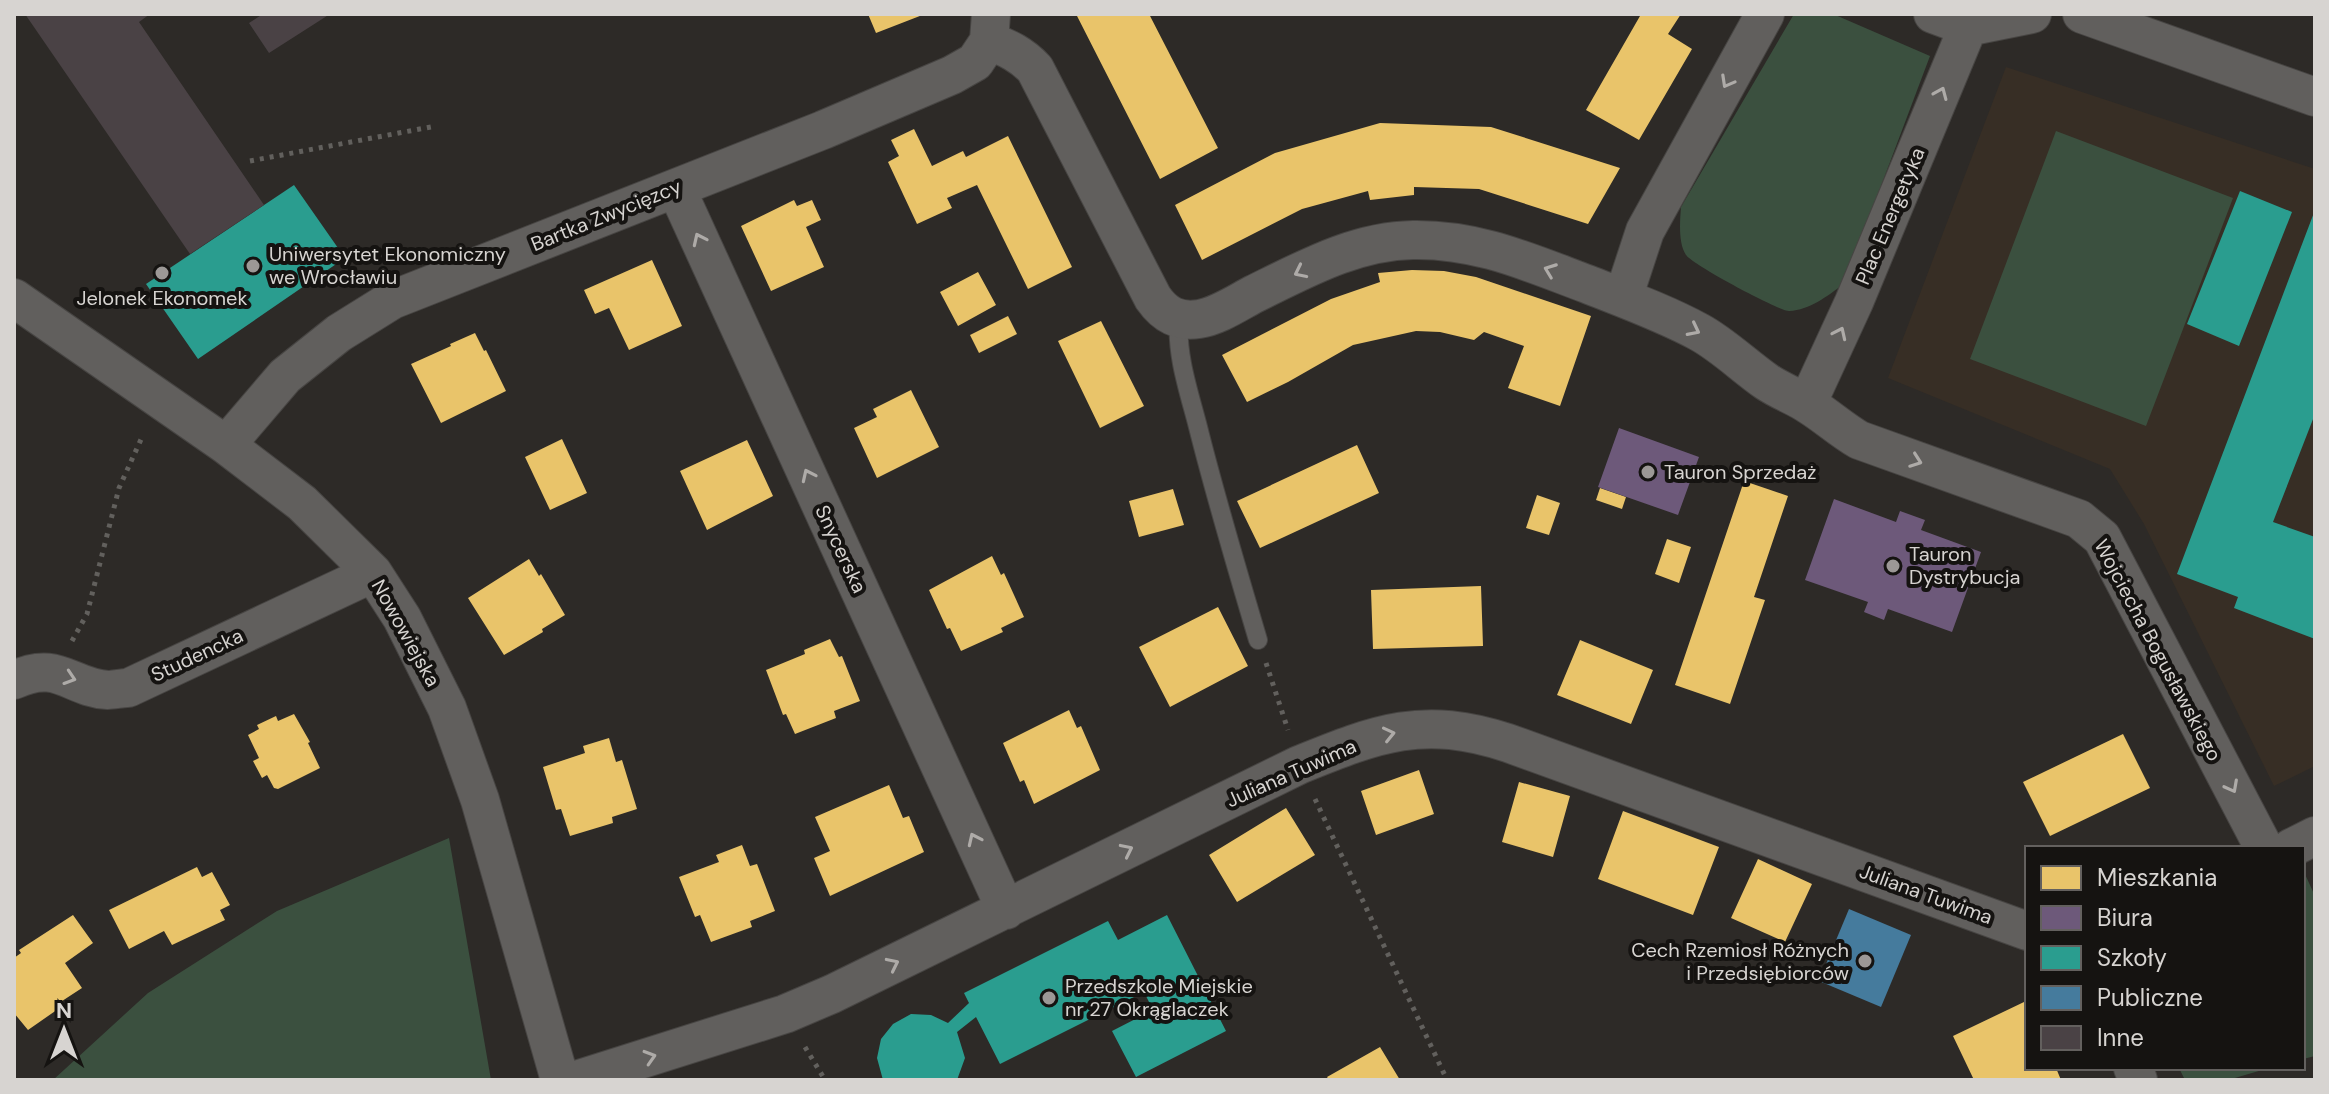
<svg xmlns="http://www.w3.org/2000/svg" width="2329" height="1094" font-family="'DM Sans',sans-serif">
<rect width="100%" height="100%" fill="#2d2a27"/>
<path fill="#372e25" d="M2006,67L2315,169V766L2274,786L2144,524L2110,469L1888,378Z"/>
<path fill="#3b503f" d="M1794,14H1833L1930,56L1844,284C1827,296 1810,310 1789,311C1779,311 1693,265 1686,255C1678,243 1680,221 1681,207Z
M2056,131L2233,198L2146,426L1970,359Z
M449,838L491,1080H53L148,993L277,911Z
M2304,872L2315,896V1056L2303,1059Z
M2179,1068H2269L2228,1080H2185Z"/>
<path fill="#e9c46a" d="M868,14H925L876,33Z
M1076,14H1149L1218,148L1160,179Z
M1636,14H1681L1668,34L1692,49L1639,140L1586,110L1640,16Z
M1380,123L1491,127L1620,168L1588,224L1479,189L1414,187V195L1370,200L1368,191L1302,209L1202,260L1175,205L1275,153Z
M914,129L932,166L963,151L966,157L1008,136L1072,267L1028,289L977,185L947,198L952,208L917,224L888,162L899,156L891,140Z
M794,200L797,206L812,200L821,220L806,227L824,267L771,291L741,226Z
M652,260L682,326L629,350L609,308L595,314L584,290Z
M1412,270L1444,271L1476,277L1591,316L1560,406L1508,388L1524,346L1484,332L1474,340L1440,332L1416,331L1353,345L1288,382L1247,402L1222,355L1331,299L1380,282L1378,273Z
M978,272L996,305L958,326L940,292Z
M1008,316L1017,334L979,353L970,335Z
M1101,321L1144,406L1100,428L1058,341Z
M475,333L484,351L486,350L506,391L441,423L411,364L451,346L450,344Z
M911,390L939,447L877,478L854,428L877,417L873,409Z
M562,439L587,493L550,510L525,457Z
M747,440L773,496L707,530L680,471Z
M1357,445L1379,493L1260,548L1237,501Z
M1744,481L1788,496L1754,597L1765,600L1730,704L1675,685Z
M1600,488L1626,497L1622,509L1596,500Z
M1173,489L1184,525L1139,537L1129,501Z
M1537,495L1560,503L1549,535L1526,528Z
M1667,539L1691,547L1679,583L1655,574Z
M992,556L1001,575L1004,573L1024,617L1001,628L1003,632L961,651L950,628L947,629L929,590Z
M529,559L539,576L541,574L565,615L542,629L543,632L504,655L468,598Z
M1481,586L1483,646L1373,649L1371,590Z
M1218,607L1248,666L1170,707L1139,647Z
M830,639L839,657L842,656L860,701L834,711L836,718L795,734L786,714L783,715L766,670L805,654L804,650Z
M1580,640L1653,670L1631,724L1557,695Z
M1069,710L1077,728L1081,726L1100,770L1034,804L1024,780L1020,782L1003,743Z
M294,714L310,742L308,743L320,768L278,789L274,788L267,775L262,778L253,761L259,758L248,735L259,729L257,725L276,716L278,721Z
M2123,734L2150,788L2050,836L2023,782Z
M609,738L616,762L622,760L637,809L612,817L613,823L570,836L561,809L556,810L543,767L585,753L583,746Z
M1419,770L1434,814L1376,835L1361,791Z
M1519,782L1570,796L1553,857L1502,842Z
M889,785L903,818L909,816L924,852L830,896L814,858L830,851L815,817Z
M1286,808L1315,855L1237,902L1209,855Z
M1623,811L1719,847L1693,915L1598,879Z
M742,845L750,866L757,864L775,911L750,921L752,927L711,942L700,915L695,917L679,877L719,862L716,855Z
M1758,859L1812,884L1785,942L1731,918Z
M197,867L202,877L212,872L230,905L220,910L225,920L172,945L164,931L129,949L109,910Z
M73,915L93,943L65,963L82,988L59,1003L61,1007L28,1030L14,1013V958L21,953L19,950Z
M2024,1002L2027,1007V1068H2056L2061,1080H1974L1953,1036Z
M1380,1047L1400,1080H1329L1327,1077Z"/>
<path fill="#6d597a" d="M1619,428L1699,457L1678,515L1598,487Z
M1834,499L1896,522L1900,511L1925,520L1921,530L1981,552L1952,632L1888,609L1884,620L1864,612L1868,602L1805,580Z"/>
<path fill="#2a9d8f" d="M294,185L345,258L198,359L146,284Z
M2240,191L2292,212L2239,346L2187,324Z
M2315,210V414L2273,522L2315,537V639L2234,608L2238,597L2177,574Z
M1167,915L1226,1031L1136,1077L1112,1031L1153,1010L1144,992L1000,1064L976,1017L957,1032L965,1058L957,1080H883L877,1058L881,1039L893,1024L911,1014L931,1015L948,1023L969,1003L964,993L1108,921L1118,940Z"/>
<path fill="#457b9d" d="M1849,909L1911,935L1881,1007L1819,981Z"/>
<path fill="#4a4245" d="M25,14H150L139,22L264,205L190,254Z
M263,14H330L269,53L249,23Z"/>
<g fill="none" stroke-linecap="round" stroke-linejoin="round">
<defs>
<path id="service" d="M1179,319C1176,355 1189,392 1198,427C1216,499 1237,569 1258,640"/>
<path id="minor" d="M1933,14L1968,27L2032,14
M2082,14L2315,97
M989,41C1008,48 1022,55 1035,69L1153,298C1165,315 1178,322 1199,319C1218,316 1237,303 1254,294C1305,269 1355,241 1413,240C1478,239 1528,262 1587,284C1625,299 1664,313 1699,332C1723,345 1744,366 1767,382C1779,390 1792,395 1804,402C1823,413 1840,429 1859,440L2079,519L2102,538L2264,848
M676,188L1006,910
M14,298L226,445L302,503L373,573L402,618L447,708L480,800L560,1080
M1623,298L1645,231L1765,14
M1807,404L1854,302L1968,27
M226,445L285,376L339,333L392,300L823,130L952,75L975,62L989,41L991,14
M14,680C59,659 70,688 108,690C114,690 121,688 128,688L373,573
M2291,848L2315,836
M2133,1068L2138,1080
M576,1080L785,1014L832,994L1299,765C1378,733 1423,715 1508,743L2027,931"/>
</defs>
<use href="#service" stroke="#474543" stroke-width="20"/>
<use href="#minor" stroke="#474543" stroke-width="40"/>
<path stroke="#62605d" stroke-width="5" stroke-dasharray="4 6" stroke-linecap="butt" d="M250,161L436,126
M72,641L87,614L119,488L143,435
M1266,663L1288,730
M1315,799L1447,1080
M805,1047L825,1080"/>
<use href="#service" stroke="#615f5d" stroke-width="18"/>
<use href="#minor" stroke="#615f5d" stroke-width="38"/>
</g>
<defs><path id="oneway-chevron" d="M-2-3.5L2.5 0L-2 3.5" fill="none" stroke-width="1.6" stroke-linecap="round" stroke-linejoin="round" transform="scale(2)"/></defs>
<g stroke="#aeaba8">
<use href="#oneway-chevron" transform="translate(1727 82) rotate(119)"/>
<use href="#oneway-chevron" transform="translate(1941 93) rotate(-67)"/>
<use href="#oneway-chevron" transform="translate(699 239) rotate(-115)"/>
<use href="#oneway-chevron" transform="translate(1550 270) rotate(-159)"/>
<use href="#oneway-chevron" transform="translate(1300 272) rotate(154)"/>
<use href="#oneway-chevron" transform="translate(1694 330) rotate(27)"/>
<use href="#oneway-chevron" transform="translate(1840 333) rotate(-65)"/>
<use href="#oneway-chevron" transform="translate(1916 461) rotate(20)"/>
<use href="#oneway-chevron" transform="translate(808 475) rotate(-115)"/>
<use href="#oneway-chevron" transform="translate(70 678) rotate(18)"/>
<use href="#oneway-chevron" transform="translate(1389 734) rotate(-13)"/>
<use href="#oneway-chevron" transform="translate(2232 787) rotate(62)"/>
<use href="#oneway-chevron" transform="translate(974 839) rotate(-115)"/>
<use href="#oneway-chevron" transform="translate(1127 850) rotate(-26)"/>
<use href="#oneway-chevron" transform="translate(893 964) rotate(-26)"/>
<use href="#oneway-chevron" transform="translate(650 1057) rotate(-17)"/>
</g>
<g fill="#9c9896" stroke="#151311" stroke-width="3">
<circle cx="253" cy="266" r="8"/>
<circle cx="162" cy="273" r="8"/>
<circle cx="1648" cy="472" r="8"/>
<circle cx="1893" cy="566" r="8"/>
<circle cx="1865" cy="961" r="8"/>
<circle cx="1049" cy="998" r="8"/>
</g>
<g text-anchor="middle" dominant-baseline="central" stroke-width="8" stroke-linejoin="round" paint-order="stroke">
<g font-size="20" fill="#d7d4d1" stroke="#151311">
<text transform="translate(606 215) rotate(-22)">Bartka Zwycięzcy</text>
<text transform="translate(1890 216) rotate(-67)">Plac Energetyka</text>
<text transform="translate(841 549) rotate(65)">Snycerska</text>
<text transform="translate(406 633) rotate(61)">Nowowiejska</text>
<text transform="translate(2158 650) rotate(62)">Wojciecha Bogusławskiego</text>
<text transform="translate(197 655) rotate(-25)">Studencka</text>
<text transform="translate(1291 773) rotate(-24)">Juliana Tuwima</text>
<text transform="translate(1926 894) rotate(20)">Juliana Tuwima</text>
</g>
<g font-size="20" fill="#d7d4d1" stroke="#151311" text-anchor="start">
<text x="269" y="254">Uniwersytet Ekonomiczny<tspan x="269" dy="23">we Wrocławiu</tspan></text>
<text x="162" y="298" text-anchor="middle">Jelonek Ekonomek</text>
<text x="1664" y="472">Tauron Sprzedaż</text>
<text x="1909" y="554">Tauron<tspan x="1909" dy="23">Dystrybucja</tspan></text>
<text x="1849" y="950" text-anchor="end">Cech Rzemiosł Różnych<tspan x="1849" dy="23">i Przedsiębiorców</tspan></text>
<text x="1065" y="986">Przedszkole Miejskie<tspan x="1065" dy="23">nr 27 Okrąglaczek</tspan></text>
</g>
</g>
<rect width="2329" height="1094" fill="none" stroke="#d7d4d1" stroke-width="32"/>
<rect x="2025" y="846" width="280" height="224" fill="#151311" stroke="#63605e" stroke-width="2"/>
<rect x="2041" y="866" width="40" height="24" fill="#e9c46a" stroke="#63605e" stroke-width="2"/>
<text x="2097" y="886" font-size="24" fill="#d7d4d1">Mieszkania</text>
<rect x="2041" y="906" width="40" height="24" fill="#6d597a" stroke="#63605e" stroke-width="2"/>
<text x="2097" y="926" font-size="24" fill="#d7d4d1">Biura</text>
<rect x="2041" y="946" width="40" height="24" fill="#2a9d8f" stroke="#63605e" stroke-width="2"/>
<text x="2097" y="966" font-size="24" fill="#d7d4d1">Szkoły</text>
<rect x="2041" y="986" width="40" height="24" fill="#457b9d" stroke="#63605e" stroke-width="2"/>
<text x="2097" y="1006" font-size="24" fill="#d7d4d1">Publiczne</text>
<rect x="2041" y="1026" width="40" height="24" fill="#4a4245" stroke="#63605e" stroke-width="2"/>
<text x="2097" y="1046" font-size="24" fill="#d7d4d1">Inne</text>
<g transform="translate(64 1030)" stroke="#151311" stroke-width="6" paint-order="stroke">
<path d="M0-6L14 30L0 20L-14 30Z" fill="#d7d4d1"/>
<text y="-12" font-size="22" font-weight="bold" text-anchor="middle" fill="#d7d4d1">N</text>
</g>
</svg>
